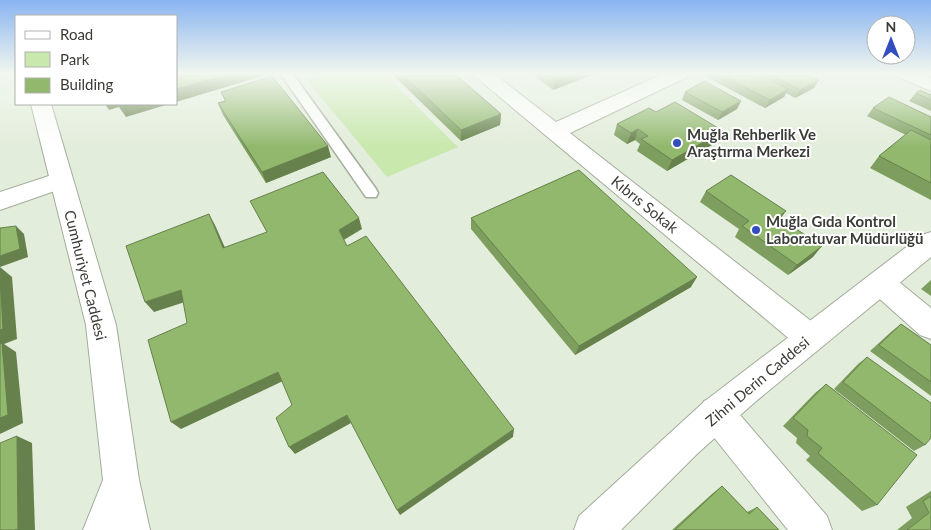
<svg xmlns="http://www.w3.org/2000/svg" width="931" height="530" font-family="Lato,sans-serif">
<rect width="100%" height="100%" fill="#e3eddb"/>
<path fill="#c8e8ad" d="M329,73H383L458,147L387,177L307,80Z"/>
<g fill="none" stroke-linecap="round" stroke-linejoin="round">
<defs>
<path id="service" d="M280,73H292L376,189L378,193L376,197H366Z"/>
<path id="minor" d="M471,73H493L556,122L665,73H689L687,77L570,133L820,328L824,337L820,346L809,350L798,346Z
M883,273L893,277L931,308V339L920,335L873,293L869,285L873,277Z
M716,397L728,401L827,516L832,530H788L704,425L699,413L704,401Z"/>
<path id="tertiary" d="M895,73H920L931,78V91L898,77Z
M61,172L69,174L73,180L69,186L0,210V192Z"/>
<path id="secondary" d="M31,104H51L116,325L139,480L150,530H83L103,480L86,325Z
M931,232V257L755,402L698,453L621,530H574L579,516L705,401L922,235Z"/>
</defs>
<use href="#service" stroke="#a3ac9b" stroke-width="3"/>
<use href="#minor" stroke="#a3ac9b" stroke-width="2"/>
<use href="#tertiary" stroke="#a3ac9b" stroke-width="2"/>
<use href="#secondary" stroke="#a3ac9b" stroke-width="2"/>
<use href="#service" fill="#fff" fill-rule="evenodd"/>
<use href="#minor" fill="#fff" fill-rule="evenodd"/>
<use href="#tertiary" fill="#fff" fill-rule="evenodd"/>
<use href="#secondary" fill="#fff" fill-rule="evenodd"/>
</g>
<path fill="#7d9e5e" d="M391,73H454L501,114L500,125L461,141Z
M531,73H597L553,90Z
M704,73H805L814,88L795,98L786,93L784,97L765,108L703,75Z
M221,92L331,157L266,183L223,115L218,103L225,101Z
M685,92L741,101L737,109L718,120L682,100Z
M916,93L931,95V111L909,101Z
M873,108L931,117V200L870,168L879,156L906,135L867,116Z
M656,112L717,142L667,171L637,151L640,144L635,140L627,144L614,135L617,124Z
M706,191L780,219L813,257L788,275L735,237L739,229L700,202Z
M471,218L691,287L575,355L471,229Z
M931,280V296L921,289Z
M901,324L931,345V396L870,351L892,331Z
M867,357L925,445L914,451L834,389L858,364Z
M826,384L877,505L862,511L806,460L810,456L796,443L797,438L783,426L815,393Z
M722,486L747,512L757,507L779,530H672L713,493Z
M931,491V530H897L912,518L906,507Z"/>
<path fill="#66814c" d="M232,73H269V74L176,102V89Z
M571,73H597L553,90L555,79Z
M819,80L814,88L795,98L800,90Z
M788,89L784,97L765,108L770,100Z
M741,101L737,109L718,120L722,112Z
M105,104H169L126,117L119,107L109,110Z
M501,114L500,125L461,141V130Z
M638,129L635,140L627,144L631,133Z
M723,131L717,142L667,171L672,160Z
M328,146L331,157L266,183L262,172Z
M786,211L778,222V217Z
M209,214L215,225L230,259L223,248Z
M359,218L362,229L342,241L339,230Z
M16,226L24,234L28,257L0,267L12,277L17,339L4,344L16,352L23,423L0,434V256Z
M822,246L813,257L788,275L797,265Z
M697,277L691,287L575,355L579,346Z
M181,290L188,301L154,312L145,302Z
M278,372L283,381L181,429L171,422Z
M347,415L351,423L295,454L289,447Z
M514,429L513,437L400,515L397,510Z
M17,436L32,443L35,530H15Z"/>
<path fill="#91b86d" stroke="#66814c" d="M176,73H232L176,89Z
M401,73H454L501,114L461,130Z
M547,73H571L555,79Z
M717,73H756L788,89L770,100Z
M767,73H805L819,80L800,90Z
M272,76L328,146L262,172L218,103L226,101L221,92Z
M704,81L741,101L722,112L685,92Z
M920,90L931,95V100L916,93Z
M889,97L931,117V135L873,108Z
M675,102L723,131L672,160L641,139L648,136L638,129L631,133L617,124L649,108L656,112Z
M911,130L931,140V183L879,156Z
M579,170L697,277L579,346L471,218Z
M323,172L359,218L339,230L347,246L366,236L514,429L397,510L347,415L289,447L276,418L292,405L278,372L171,422L148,340L187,323L181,290L145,302L126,246L209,214L223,248L267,232L250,201Z
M731,175L786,211L778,217L822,246L797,265L742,226L749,221L706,191Z
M16,226L20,249L0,256V228Z
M0,276L3,329L0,330Z
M901,324L931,345V382L879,345Z
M2,343L8,415L0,418V344Z
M867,357L931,403V438L925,445L843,382Z
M826,384L917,455L877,505L818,453L822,448L807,436L808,430L793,418Z
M17,436L18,529L15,530H0V443Z
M722,486L749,514L757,507L779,530H675Z
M931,496V530H907L929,513L923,501Z"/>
<linearGradient id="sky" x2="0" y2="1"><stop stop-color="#89b4f1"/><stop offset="0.5" stop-color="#f2f7ef"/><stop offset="1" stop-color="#f2f7ef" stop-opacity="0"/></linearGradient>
<rect width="931" height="147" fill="url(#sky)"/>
<g fill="#324dbe" stroke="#fff" stroke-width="2">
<circle cx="677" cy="143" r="5"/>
<circle cx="756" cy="230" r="5"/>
</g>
<g text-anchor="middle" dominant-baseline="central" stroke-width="4" stroke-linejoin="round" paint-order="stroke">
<g font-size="15" font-weight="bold" fill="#3a3d37" stroke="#fff" text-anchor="start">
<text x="687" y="134">Muğla Rehberlik Ve<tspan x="687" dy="17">Araştırma Merkezi</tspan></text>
<text x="766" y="221">Muğla Gıda Kontrol<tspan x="766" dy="17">Laboratuvar Müdürlüğü</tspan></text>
</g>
<g font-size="15" fill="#3a3d37" stroke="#fff">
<text transform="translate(645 204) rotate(39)">Kıbrıs Sokak</text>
<text transform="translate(86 275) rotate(76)">Cumhuriyet Caddesi</text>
<text transform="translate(757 381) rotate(-40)">Zihni Derin Caddesi</text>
</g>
</g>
<rect x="15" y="15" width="162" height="90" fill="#ffffff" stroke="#b0b1af"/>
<rect x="25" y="31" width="25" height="8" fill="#ffffff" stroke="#b0b1af"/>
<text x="60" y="40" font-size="15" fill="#3a3d37">Road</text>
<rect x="25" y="52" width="25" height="15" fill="#c8e8ad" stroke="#b0b1af"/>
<text x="60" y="65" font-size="15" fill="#3a3d37">Park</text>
<rect x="25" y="78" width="25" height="15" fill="#91b86d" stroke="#b0b1af"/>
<text x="60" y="90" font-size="15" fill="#3a3d37">Building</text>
<g transform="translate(891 40)"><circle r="24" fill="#ffffff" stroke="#b0b1af"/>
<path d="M0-4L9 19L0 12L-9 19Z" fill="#324dbe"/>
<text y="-8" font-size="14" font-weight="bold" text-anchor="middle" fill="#3a3d37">N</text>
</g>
</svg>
